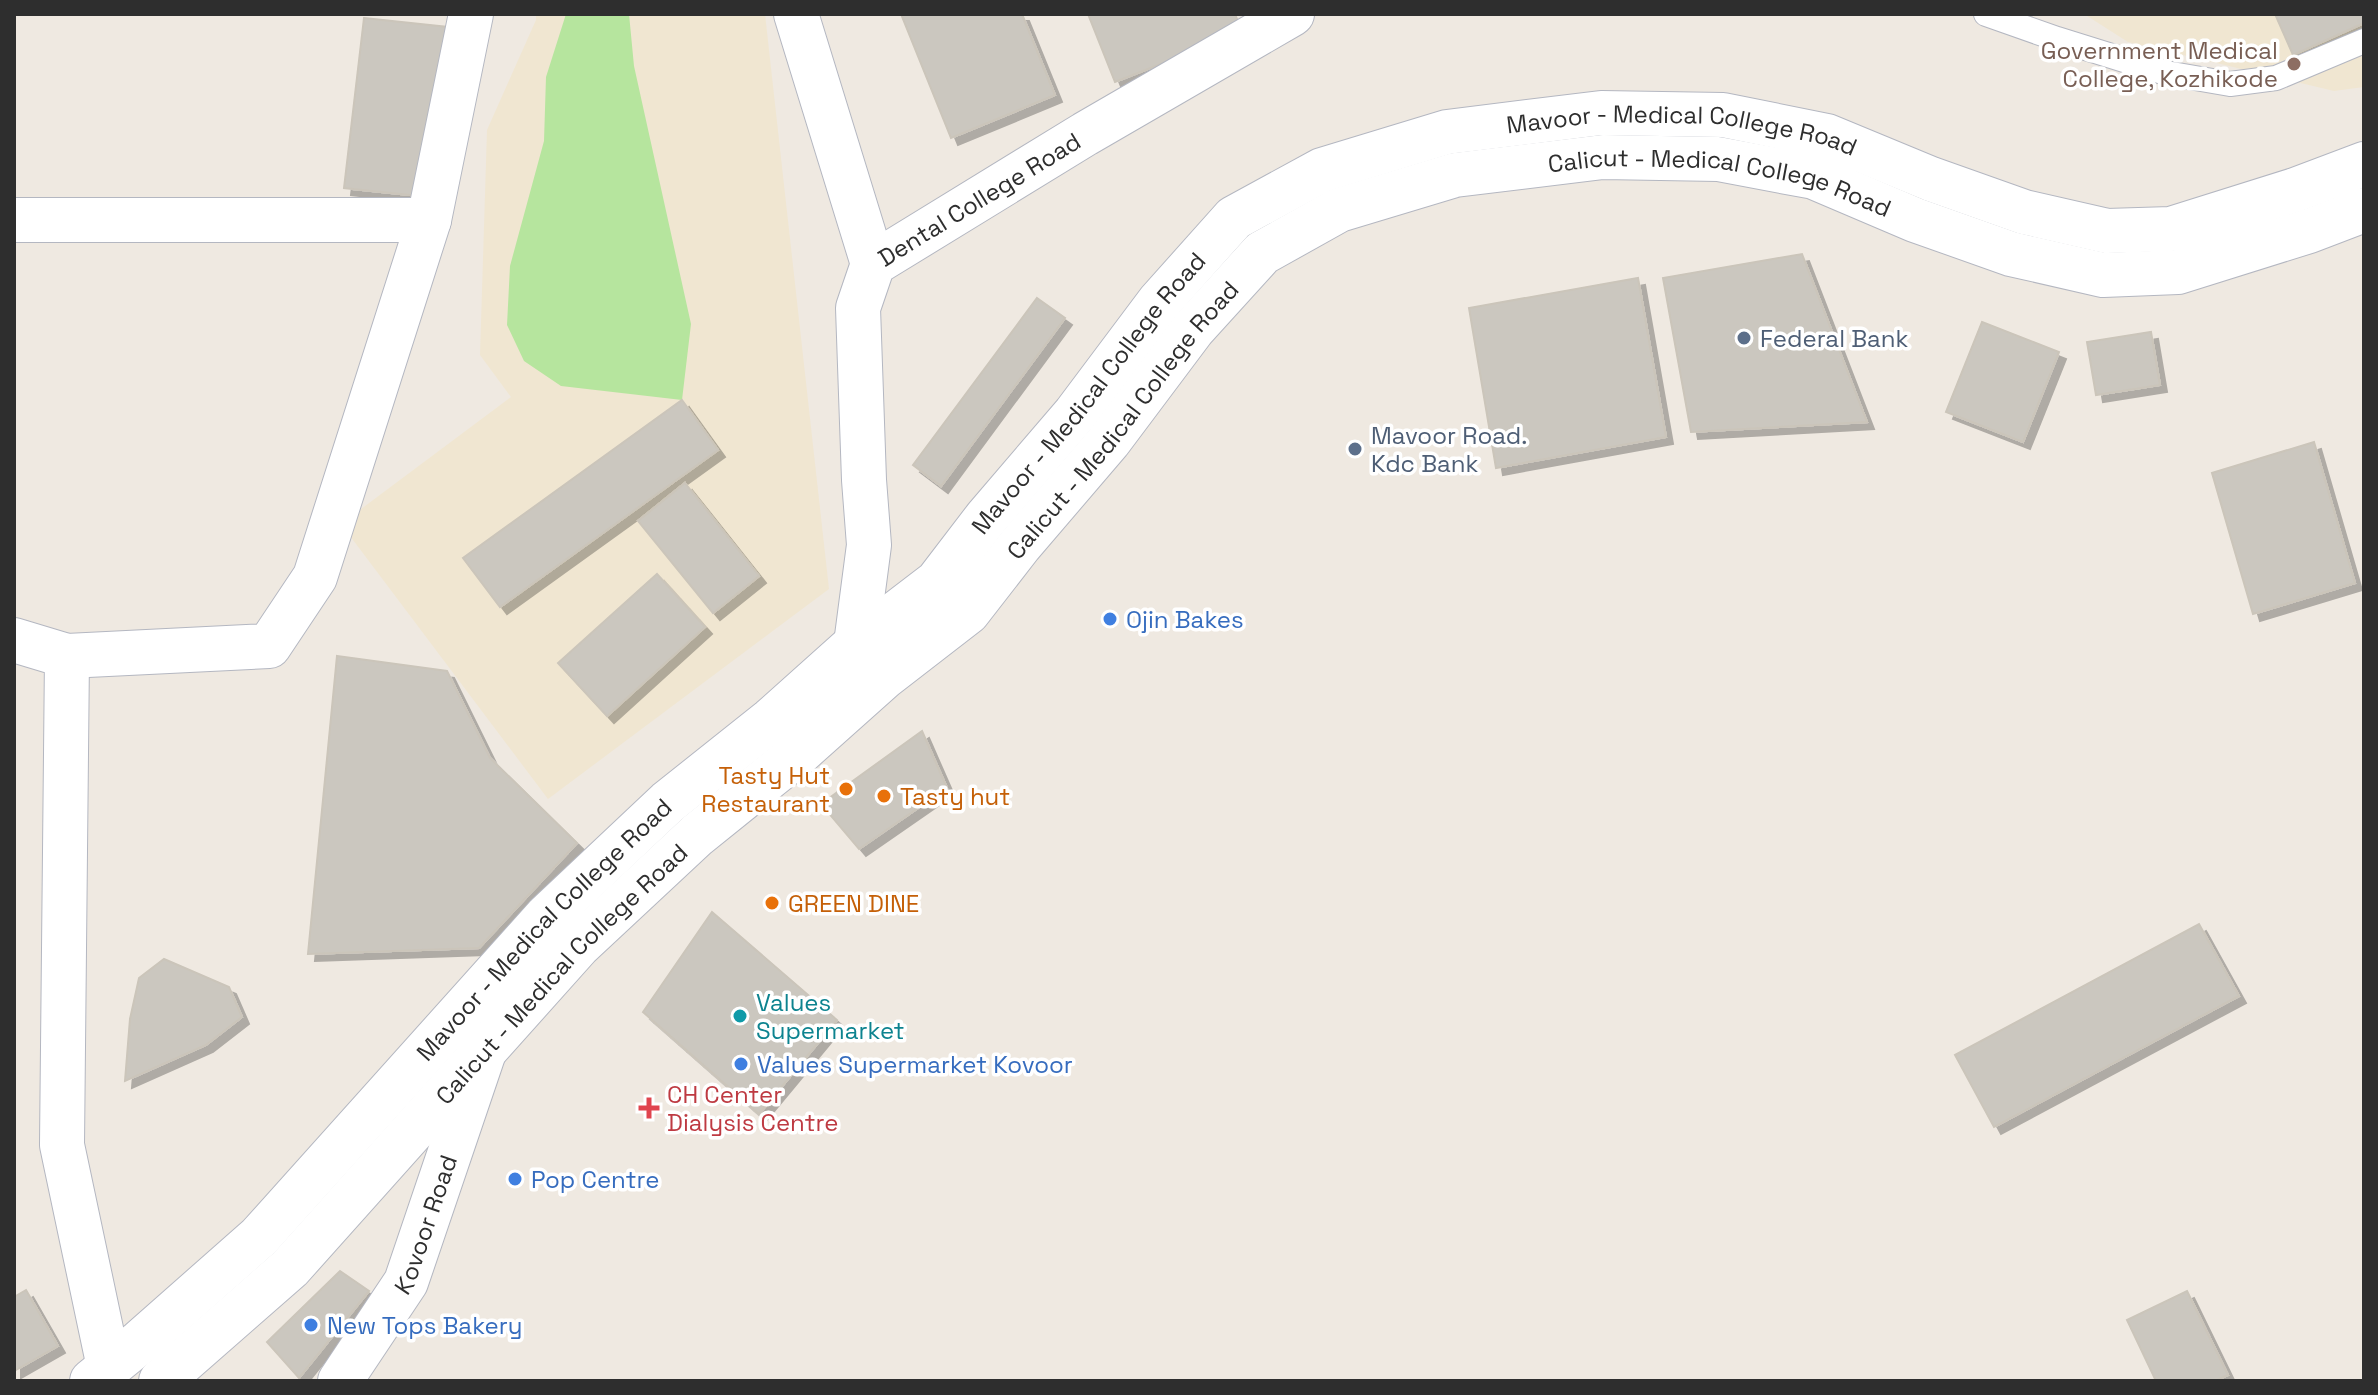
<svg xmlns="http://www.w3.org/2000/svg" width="2378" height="1395" font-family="'Space Grotesk',sans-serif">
<defs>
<filter id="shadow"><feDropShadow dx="7" dy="7" stdDeviation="0" flood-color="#0004"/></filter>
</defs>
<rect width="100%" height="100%" fill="#efe9e1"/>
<path fill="#f0e6d1" d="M536,14H765L829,589L548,799L341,524L511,397L480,355L487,130L536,20Z
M2084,14H2364V87L2334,91L2128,42Z"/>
<path fill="#b6e59e" d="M566,14H629L634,66L691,324L682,400L561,386L524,361L507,325L510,266L544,141L546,77Z"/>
<path fill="#cbc7bf" stroke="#cbc5ba" stroke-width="2" filter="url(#shadow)" d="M901,14H1022L1055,95L951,138Z
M1088,14H1235L1242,32L1115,82Z
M2275,14H2364V23L2293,55Z
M364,18L457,28L437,198L344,188Z
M1802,254L1867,422L1691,432L1663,278Z
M1638,278L1666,437L1496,468L1469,308Z
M1037,298L1065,318L941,486L913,465Z
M1982,322L2059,352L2023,442L1946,412Z
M2151,332L2160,385L2096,395L2087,342Z
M682,400L718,450L500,607L463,558Z
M2314,442L2355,583L2253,614L2212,473Z
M685,483L759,576L713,613L638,521Z
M657,574L705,627L607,716L558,663Z
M337,656L447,671L490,758L577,843L479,948L308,954Z
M922,731L947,788L859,849L821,804Z
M712,912L837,1020L759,1114L643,1012Z
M2199,924L2239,996L1994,1127L1955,1055Z
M164,959L229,987L242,1017L206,1045L125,1081L130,1019L139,978Z
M340,1271L369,1291L299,1378L267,1342Z
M26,1290L58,1346L14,1371V1297Z
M2187,1291L2228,1375L2215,1381H2156L2127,1320Z"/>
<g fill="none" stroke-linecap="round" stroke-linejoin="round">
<defs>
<path id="service" d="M1986,14L2057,39L2166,73L2230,84L2276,78L2364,41"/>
<g id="minor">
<path d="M796,14L873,264"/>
<path d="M14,220H429"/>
<path d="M14,640L67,656L62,1145L109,1367"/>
<path d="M67,656L269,646L315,577L429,220L471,14"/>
<path id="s1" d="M340,1381L406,1282L484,1052L483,1048"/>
</g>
<g id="tertiary">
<path id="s2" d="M856,644L869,545L864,480L858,308L873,264L1085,134L1292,14"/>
</g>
<g id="secondary">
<path id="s3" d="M92,1381L140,1342L259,1237L547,916L668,802L771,720L856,644L937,582L986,518L1075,414L1159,302L1234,218L1322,170L1447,132L1601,113L1723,115L1827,136L1931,179L2024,212L2107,231L2171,229L2295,190L2364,164"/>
<path id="s4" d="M161,1381L290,1268L578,946L697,835L799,753L884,677L968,612L1020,545L1109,441L1193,329L1262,253L1339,210L1455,175L1603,157L1718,159L1814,177L1915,220L2011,254L2103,275L2178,272L2309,231L2364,210"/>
</g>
</defs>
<use href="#service" stroke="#b4b7c1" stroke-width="26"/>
<use href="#minor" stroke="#b4b7c1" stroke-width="46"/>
<use href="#tertiary" stroke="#b4b7c1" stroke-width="46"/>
<use href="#secondary" stroke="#b4b7c1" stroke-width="46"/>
<use href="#service" stroke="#fff" stroke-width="24"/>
<use href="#minor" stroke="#fff" stroke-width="44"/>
<use href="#tertiary" stroke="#fff" stroke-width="44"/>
<use href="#secondary" stroke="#fff" stroke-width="44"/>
</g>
<circle fill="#8d6e63" stroke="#fff" stroke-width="3" cx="2294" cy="64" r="8"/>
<g fill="#5c6f8a" stroke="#fff" stroke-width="3">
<circle cx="1744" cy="338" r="8"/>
<circle cx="1355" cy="449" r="8"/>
</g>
<g fill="#3f7fe0" stroke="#fff" stroke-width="3">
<circle cx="1110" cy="619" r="8"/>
<circle cx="741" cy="1064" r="8"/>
<circle cx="515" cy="1179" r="8"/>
<circle cx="311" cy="1325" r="8"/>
</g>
<g fill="#e8710a" stroke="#fff" stroke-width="3">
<circle cx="846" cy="789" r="8"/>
<circle cx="884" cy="796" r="8"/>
<circle cx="772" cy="903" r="8"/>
</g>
<circle fill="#0f9aa8" stroke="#fff" stroke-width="3" cx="740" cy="1016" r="8"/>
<path fill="#e0444e" stroke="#fff" stroke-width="3" d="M645 1096h8v8h8v8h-8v8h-8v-8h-8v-8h8z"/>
<g text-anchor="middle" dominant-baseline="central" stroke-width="7" stroke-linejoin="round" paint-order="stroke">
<g font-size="24" fill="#785e54" stroke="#fff" text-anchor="end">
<text x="2278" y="50">Government Medical<tspan x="2278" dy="28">College, Kozhikode</tspan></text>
</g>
<g font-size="24" fill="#2e2e2e" stroke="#fff">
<text stroke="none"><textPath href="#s3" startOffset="2104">Mavoor - Medical College Road</textPath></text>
<text stroke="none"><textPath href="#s4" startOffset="2060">Calicut - Medical College Road</textPath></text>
<text stroke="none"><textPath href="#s2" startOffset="508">Dental College Road</textPath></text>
<text stroke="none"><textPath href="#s3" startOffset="1408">Mavoor - Medical College Road</textPath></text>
<text stroke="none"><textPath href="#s4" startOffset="1364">Calicut - Medical College Road</textPath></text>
<text stroke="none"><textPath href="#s3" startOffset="640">Mavoor - Medical College Road</textPath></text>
<text stroke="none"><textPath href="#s4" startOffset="572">Calicut - Medical College Road</textPath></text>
<text stroke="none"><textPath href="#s1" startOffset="180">Kovoor Road</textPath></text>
</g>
<g font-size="24" fill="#4e5e75" stroke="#fff" text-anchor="start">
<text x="1760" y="338">Federal Bank</text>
<text x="1371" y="435">Mavoor Road.<tspan x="1371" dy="28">Kdc Bank</tspan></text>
</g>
<g font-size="24" fill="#366cbe" stroke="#fff" text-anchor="start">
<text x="1126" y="619">Ojin Bakes</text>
<text x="757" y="1064">Values Supermarket Kovoor</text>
<text x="531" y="1179">Pop Centre</text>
<text x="327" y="1325">New Tops Bakery</text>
</g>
<g font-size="24" fill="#c56008" stroke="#fff" text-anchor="start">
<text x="830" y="775" text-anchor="end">Tasty Hut<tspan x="830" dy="28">Restaurant</tspan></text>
<text x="900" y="796">Tasty hut</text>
<text x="788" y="903">GREEN DINE</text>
</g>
<g font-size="24" fill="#0d838f" stroke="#fff" text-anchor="start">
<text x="756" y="1002">Values<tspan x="756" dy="28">Supermarket</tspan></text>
</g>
<g font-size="24" fill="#be3a42" stroke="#fff" text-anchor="start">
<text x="667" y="1094">CH Center<tspan x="667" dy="28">Dialysis Centre</tspan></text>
</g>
</g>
<rect width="2378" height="1395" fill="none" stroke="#2e2e2e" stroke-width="32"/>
</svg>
